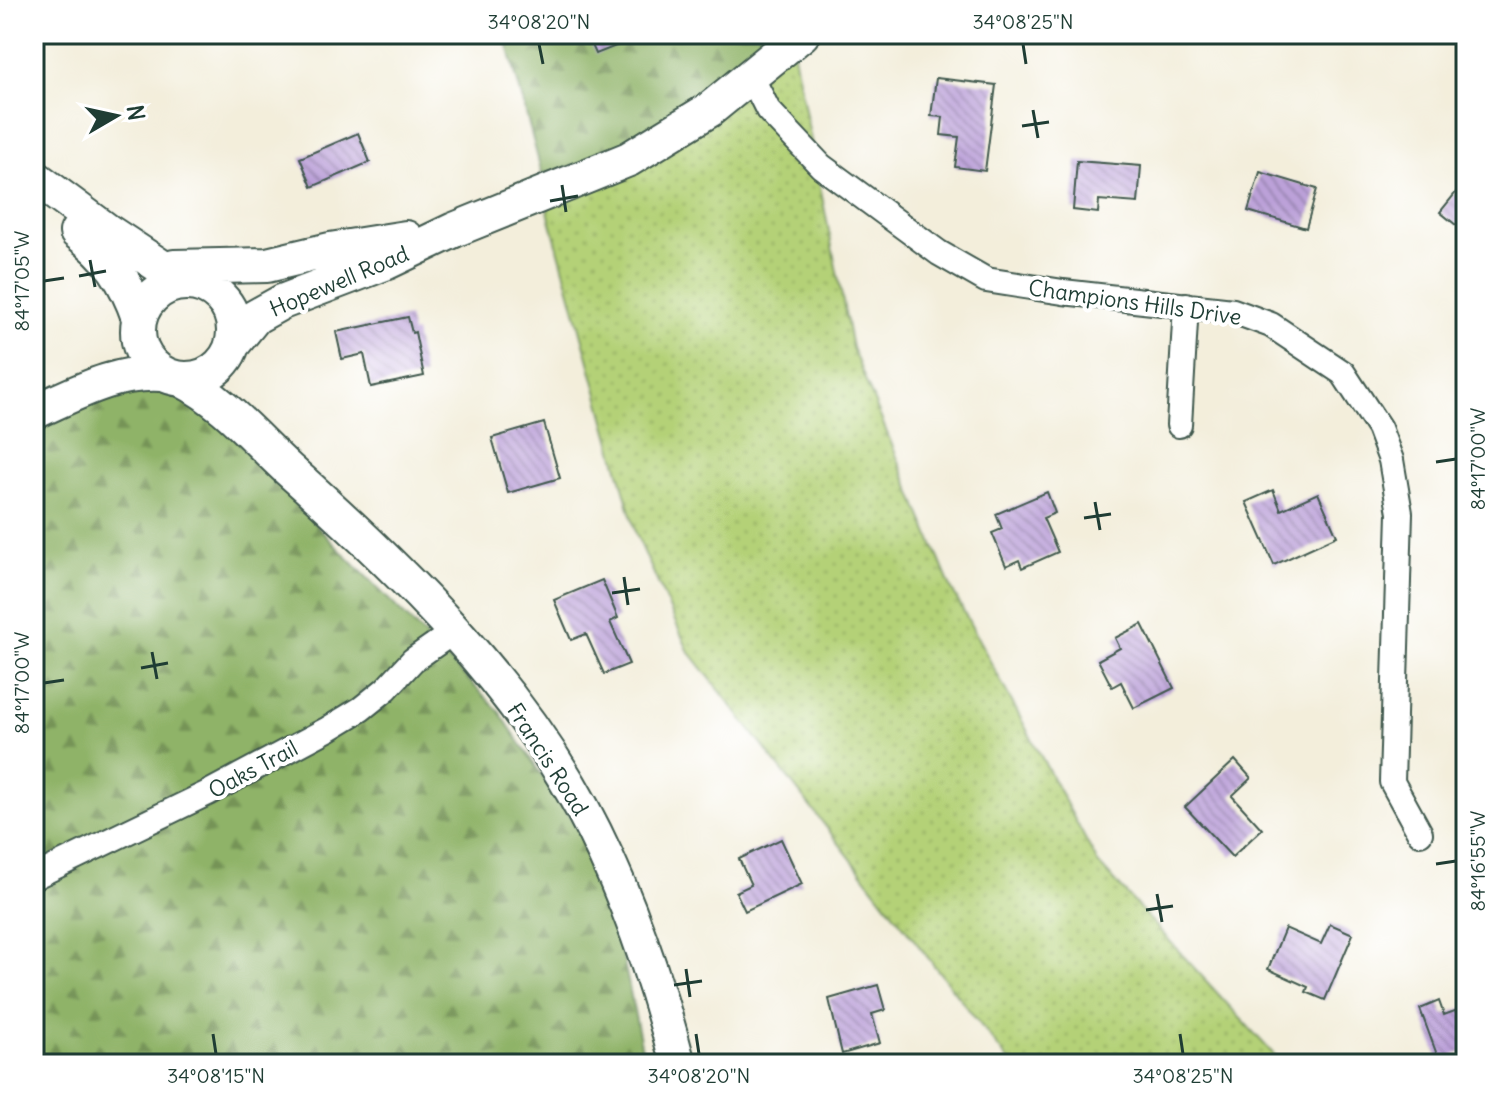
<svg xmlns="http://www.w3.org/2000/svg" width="1500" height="1098" font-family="Delius,sans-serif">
<defs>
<pattern id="grass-dots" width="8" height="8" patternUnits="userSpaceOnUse" patternTransform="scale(2)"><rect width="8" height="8" fill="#b4d177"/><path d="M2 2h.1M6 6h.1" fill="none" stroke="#9ab468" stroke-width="1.8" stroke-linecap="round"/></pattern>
<pattern id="forest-firs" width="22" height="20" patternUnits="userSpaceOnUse" patternTransform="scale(2)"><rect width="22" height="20" fill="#8fb368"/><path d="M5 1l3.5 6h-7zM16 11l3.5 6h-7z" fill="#749356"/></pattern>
<pattern id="building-back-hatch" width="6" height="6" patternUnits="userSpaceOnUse" patternTransform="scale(2)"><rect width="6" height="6" fill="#bca1d9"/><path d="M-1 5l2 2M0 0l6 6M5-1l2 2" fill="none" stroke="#9884b1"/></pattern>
</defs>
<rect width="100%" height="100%" fill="#fff"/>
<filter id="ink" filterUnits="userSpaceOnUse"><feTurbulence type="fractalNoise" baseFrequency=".0125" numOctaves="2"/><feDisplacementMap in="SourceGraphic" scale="16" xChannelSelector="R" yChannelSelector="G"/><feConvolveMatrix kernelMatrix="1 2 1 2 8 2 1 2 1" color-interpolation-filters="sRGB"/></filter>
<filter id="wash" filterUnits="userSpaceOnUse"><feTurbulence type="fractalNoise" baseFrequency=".006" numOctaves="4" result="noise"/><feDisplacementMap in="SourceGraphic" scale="32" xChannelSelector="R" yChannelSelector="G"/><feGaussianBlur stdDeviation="1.8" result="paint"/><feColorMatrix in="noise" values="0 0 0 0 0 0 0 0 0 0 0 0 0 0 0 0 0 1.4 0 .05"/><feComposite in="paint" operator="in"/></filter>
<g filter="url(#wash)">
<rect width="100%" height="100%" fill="#f3eedb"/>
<path fill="url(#grass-dots)" stroke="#6a8756" stroke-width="2" d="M790,34L852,348L951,588L1098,863L1276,1057L1289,1064H1011L688,650L636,534L549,215L542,174L654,145Z"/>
<path fill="url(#forest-firs)" stroke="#57784e" stroke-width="2" d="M505,34H783L654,145L542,174Z
M148,387L208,409L329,539L498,710L605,870L645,1064H34V428L101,396Z"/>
<g id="blocks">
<path fill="url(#building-back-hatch)" d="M587,34H643L644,35L596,54Z
M936,78L996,85L985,171L955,167L959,137L941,135L943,117L931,116Z
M358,133L370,162L312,187L300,158Z
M1077,161L1141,166L1138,203L1099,200L1098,213L1073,210Z
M1260,172L1317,189L1306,228L1248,211Z
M1466,180V212L1456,225L1440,212Z
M408,317L412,333L415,332L424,376L371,387L364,354L342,359L336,332Z
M544,423L560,478L508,493L492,438Z
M1273,490L1281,510L1318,493L1337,536L1274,565L1246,502Z
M1047,492L1055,513L1043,518L1058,552L1022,568L1019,560L1006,566L992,533L1002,529L996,514Z
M602,580L618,618L610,622L629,664L604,674L586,634L571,640L554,600Z
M1142,624L1174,688L1134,708L1121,682L1112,687L1098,660L1120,648L1115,638Z
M1235,760L1251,778L1232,796L1262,829L1232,857L1185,807Z
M781,839L802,884L745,911L736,892L751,885L739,859Z
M1330,924L1353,934L1325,1000L1306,992L1308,987L1268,969L1285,928L1321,944Z
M878,985L885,1010L872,1014L880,1043L842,1054L829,999Z
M1439,1001L1444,1015L1466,1007V1051L1439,1060L1420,1009Z"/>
</g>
</g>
<g filter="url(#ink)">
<use href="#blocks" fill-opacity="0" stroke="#3f584d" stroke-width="2"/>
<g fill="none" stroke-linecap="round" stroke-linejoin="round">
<defs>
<path id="street" d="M751,76L768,110L821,166L939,253L986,280L1063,292L1233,311L1271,325L1343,373L1379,428L1391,460L1400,513L1392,782L1420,833
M1179,425L1186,305
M34,877L208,793L328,729L361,709L386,689L413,660L453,632"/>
<path id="secondary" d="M34,177L107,231L184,282
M77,232C109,255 126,280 139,318
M174,267L267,265L330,250L406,238
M138 331a48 48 0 1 1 96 0a48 48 0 1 1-96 0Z
M233,344L255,317L282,302L387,262L454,230L629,159L709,110L802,34
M183,380C224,401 255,439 289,470C399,568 511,677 582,808C625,888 655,976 678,1064
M34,412C77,393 114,371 162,374"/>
</defs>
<use href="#street" stroke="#3f584d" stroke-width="28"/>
<use href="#secondary" stroke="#3f584d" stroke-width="38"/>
<use href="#street" stroke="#fff" stroke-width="24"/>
<use href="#secondary" stroke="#fff" stroke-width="34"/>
</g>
</g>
<path fill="none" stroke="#1f3d34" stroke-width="3" d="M539,44L543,64M1023,44L1026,64M1033,110L1038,138M1022,126L1049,122M562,185L566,212M550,201L578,196M90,260L95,287M79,276L106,271M44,281L64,278M1436,462L1456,459M1095,502L1100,530M1084,518L1111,514M624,577L628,605M612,593L640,589M152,652L157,679M141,668L168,663M44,683L64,680M1436,864L1456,861M1157,894L1162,922M1146,910L1173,906M686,969L690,997M674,985L702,981M213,1034L216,1054M696,1034L699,1054M1180,1034L1183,1054"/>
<g text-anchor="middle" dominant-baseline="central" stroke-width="8" stroke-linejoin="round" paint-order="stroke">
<g font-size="22" fill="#1f3d34" stroke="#fff">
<text transform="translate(339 281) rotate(-23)">Hopewell Road</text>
<text transform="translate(1135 302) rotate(8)">Champions Hills Drive</text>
<text transform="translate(548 759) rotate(57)">Francis Road</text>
<text transform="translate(253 769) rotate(-28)">Oaks Trail</text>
</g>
</g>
<rect width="1500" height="1098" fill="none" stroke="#fff" stroke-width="88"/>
<g transform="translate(116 116) rotate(81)" stroke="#ffffff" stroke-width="6" paint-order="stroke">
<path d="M0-6L14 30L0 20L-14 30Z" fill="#1f3d34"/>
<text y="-12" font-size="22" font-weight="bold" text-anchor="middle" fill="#1f3d34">N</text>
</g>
<rect x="44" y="44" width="1412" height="1010" fill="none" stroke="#1f3d34" stroke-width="3"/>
<g font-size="20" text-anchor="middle" fill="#1f3d34">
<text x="539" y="29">34°08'20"N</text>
<text x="1023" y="29">34°08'25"N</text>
<text transform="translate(22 281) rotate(-90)" y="7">84°17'05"W</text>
<text transform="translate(1478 459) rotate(-90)" y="7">84°17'00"W</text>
<text transform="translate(22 683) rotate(-90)" y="7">84°17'00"W</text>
<text transform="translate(1478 861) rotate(-90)" y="7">84°16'55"W</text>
<text x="216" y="1083">34°08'15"N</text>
<text x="699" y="1083">34°08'20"N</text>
<text x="1183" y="1083">34°08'25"N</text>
</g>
</svg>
